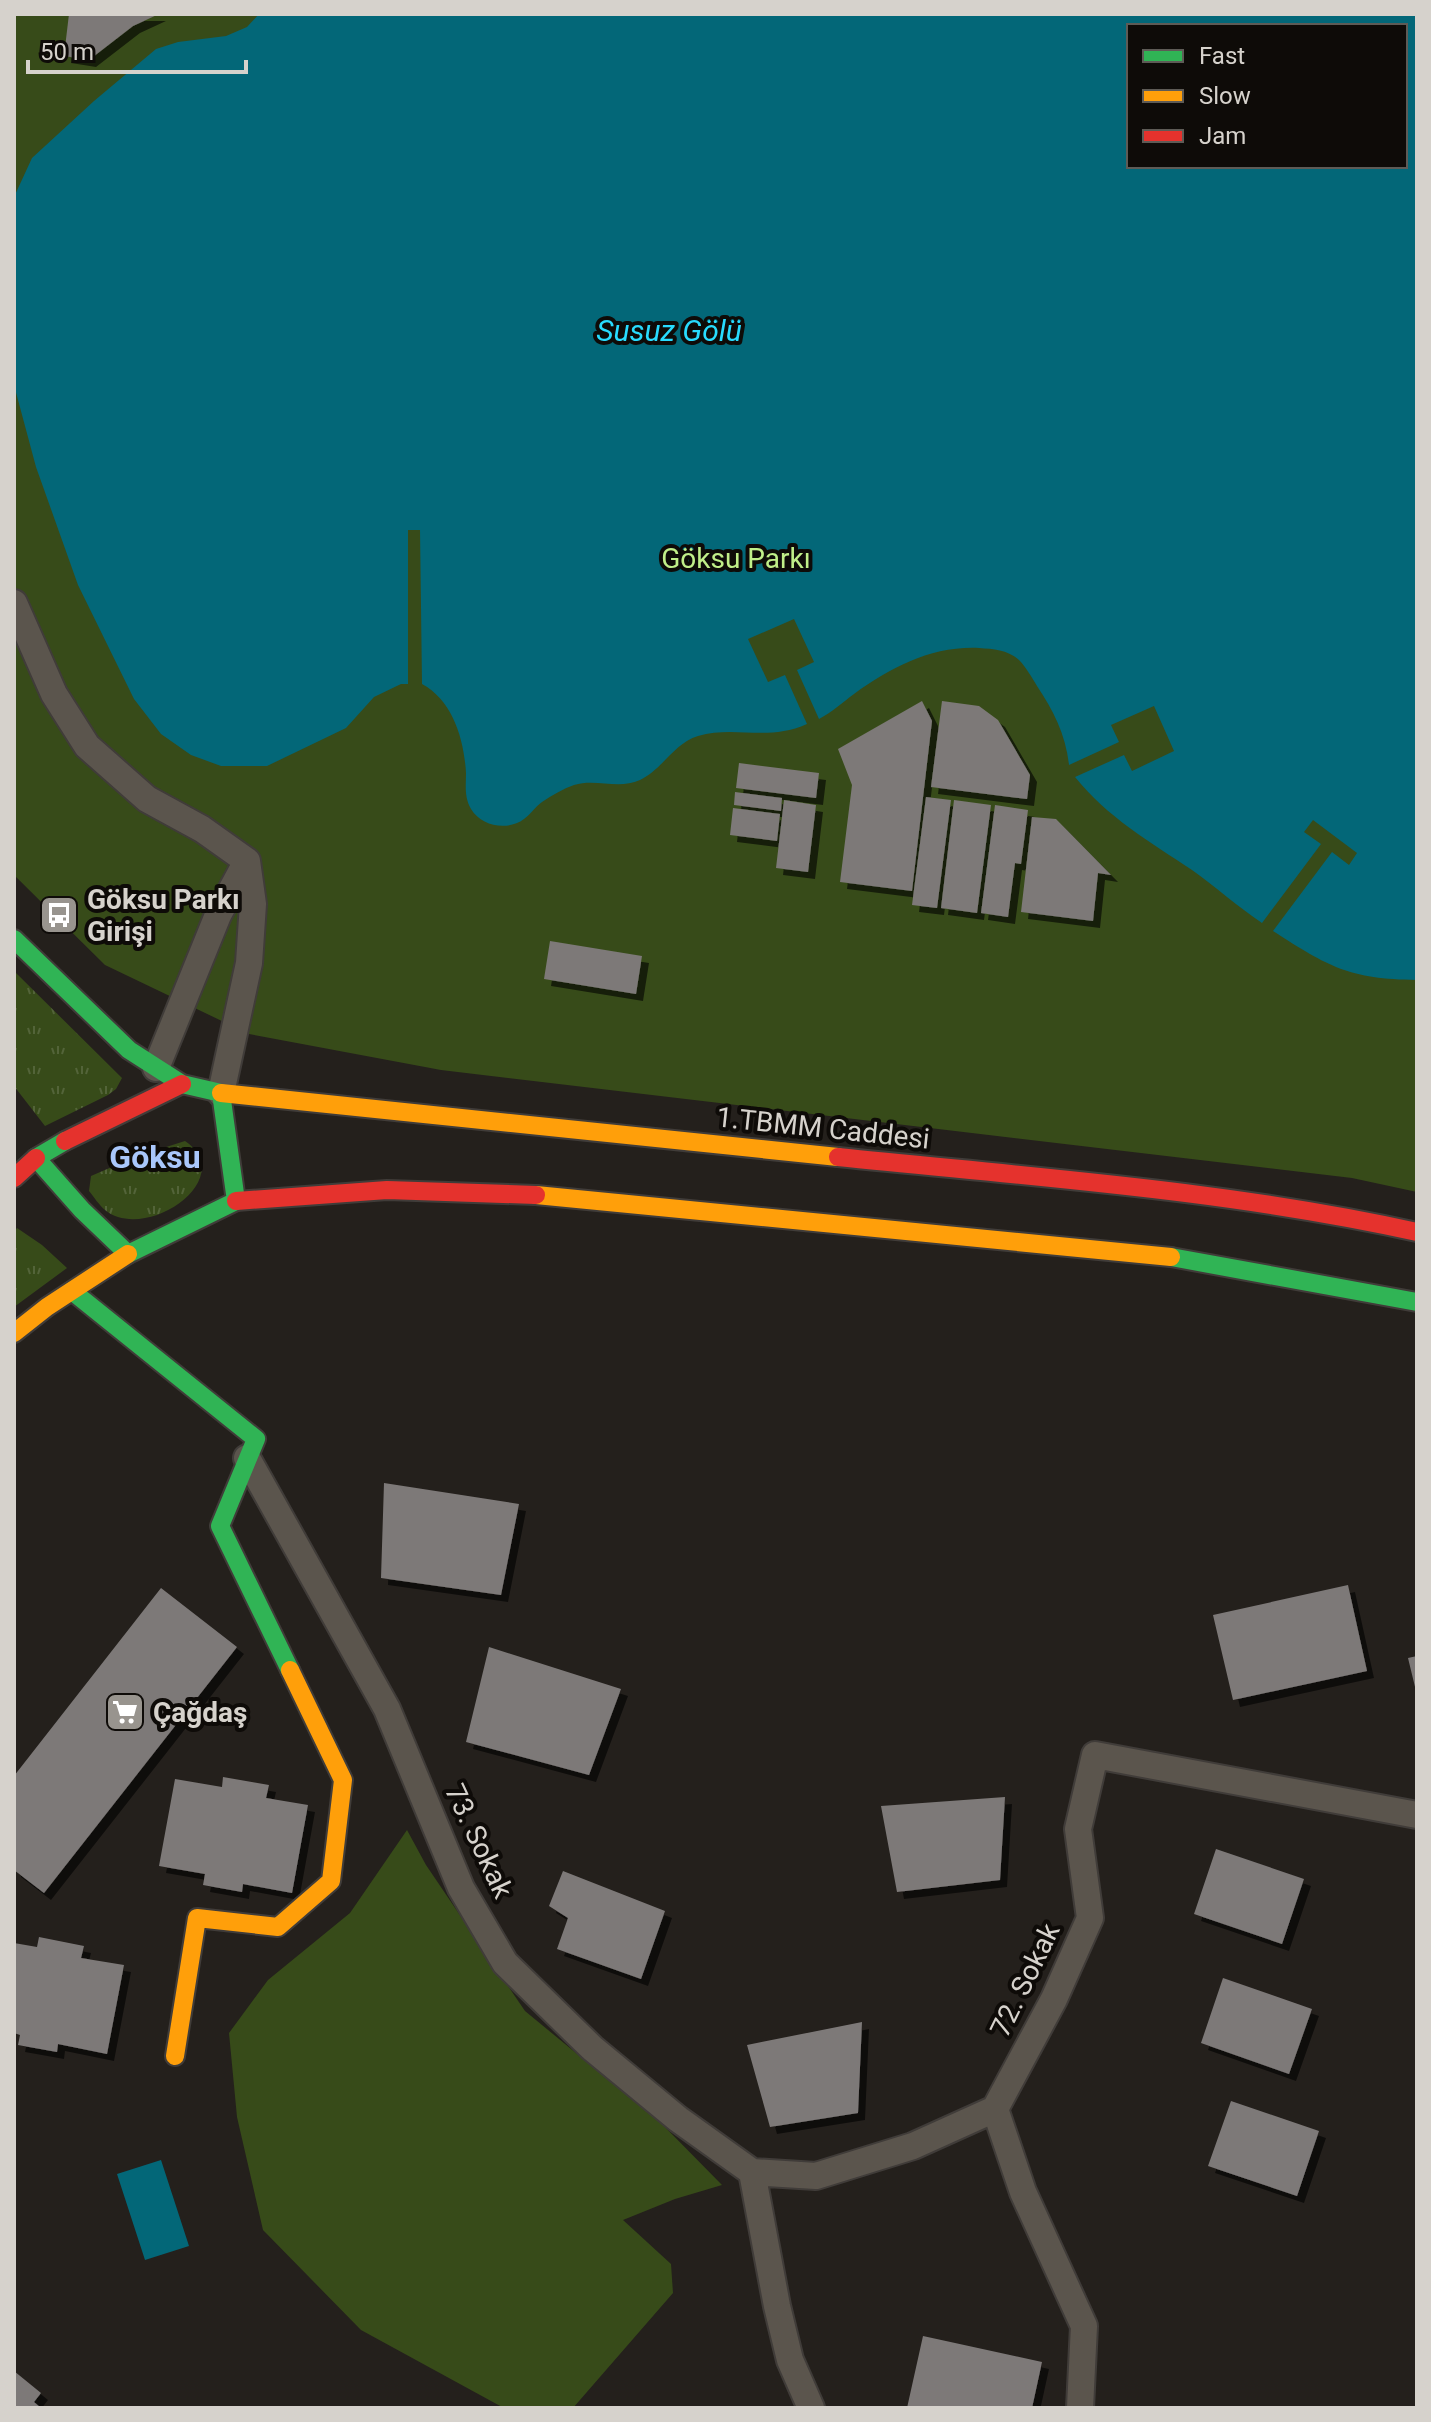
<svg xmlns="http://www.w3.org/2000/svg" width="1431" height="2422" font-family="Roboto,sans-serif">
<defs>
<pattern id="grass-tufts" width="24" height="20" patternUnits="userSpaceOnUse" patternTransform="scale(2)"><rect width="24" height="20" fill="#374b19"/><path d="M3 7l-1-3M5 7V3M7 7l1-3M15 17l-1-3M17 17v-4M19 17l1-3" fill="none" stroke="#536439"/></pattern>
<filter id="shadow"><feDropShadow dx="7" dy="7" stdDeviation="0" flood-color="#0009"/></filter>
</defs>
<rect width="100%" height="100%" fill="#24201c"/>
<path fill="url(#grass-tufts)" d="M14,971L122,1078L116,1089L108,1095L45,1126L14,1086Z
M185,1141C240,1179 145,1243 105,1210C99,1205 94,1197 89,1191L91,1176L135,1157Z
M17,1228L42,1245L67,1268L14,1307V1232Z"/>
<path fill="#374b19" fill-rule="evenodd" d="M14,14H1417V1192L1352,1178L441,1070L249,1034L105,965L14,875ZM1129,26H1405V166H1129Z
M407,1830L426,1865L525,2011L661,2123L722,2185L675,2199L623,2220L671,2264L673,2293L573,2408L502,2407L361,2330L263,2230L237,2117L229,2033L268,1980L350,1913Z"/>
<path fill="#036778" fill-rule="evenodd" d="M259,14H1417V980C1349,979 1329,967 1273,931L1332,852L1349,865L1357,853L1313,820L1304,832L1321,844L1262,923C1238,907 1216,887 1192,870C1150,842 1107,817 1075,777L1124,755L1132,771L1174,751L1154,706L1111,725L1119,742L1069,765C1066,735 1053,710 1037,686C1032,678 1026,667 1019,660C1008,650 994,649 979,648C931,646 892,667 854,694C842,703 832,712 819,719L797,670L814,662L794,619L748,639L768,682L785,675L807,724C767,742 735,725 698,736C674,743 663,769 640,780C618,790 596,778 574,785C563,789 552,795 542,802C535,807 531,814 524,819C508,831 482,827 471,809C464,797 466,785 466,773C464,739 453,701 422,684L420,530H408V684H401L374,697L346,728L267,766H221L191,755L161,734L134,699L78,585L36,467L14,385V197L32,158L94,101L156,49L178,42L226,36L247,27ZM1129,26H1405V166H1129Z
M161,2160L189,2246L145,2260L117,2174Z"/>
<path fill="#7d7978" filter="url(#shadow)" d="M69,14H159L133,26L89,60L64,56Z
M922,701L932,721L912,891L840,882L852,785L838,749Z
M942,701L979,706L998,720L1030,775L1027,799L931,787Z
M739,763L819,773L816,798L736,788Z
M735,792L782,798L781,811L734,805Z
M926,797L951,800L937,908L912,905Z
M784,800L816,805L808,872L776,868Z
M954,800L991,805L977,913L941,908Z
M995,805L1028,810L1021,864L1015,863L1008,917L981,913Z
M733,808L780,814L777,841L730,835Z
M1032,817L1056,819L1111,875L1098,873L1093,921L1021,912Z
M550,941L642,956L636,994L544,979Z
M384,1483L519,1504L501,1595L381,1578Z
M1348,1585L1367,1671L1233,1700L1213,1615Z
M161,1588L237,1647L44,1893L14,1870V1776Z
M489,1647L621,1689L589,1775L466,1742Z
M1417,1656V1691H1416L1408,1658Z
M223,1777L269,1785L266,1798L308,1805L292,1893L243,1884L242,1892L203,1885L205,1874L159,1866L175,1779L222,1787Z
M1005,1797L1000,1880L897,1892L881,1806Z
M1216,1849L1304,1879L1282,1944L1194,1914Z
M563,1871L665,1911L641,1979L557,1949L568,1918L549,1906Z
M39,1937L84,1946L81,1958L124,1965L107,2054L58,2044L57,2052L18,2045L20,2035L14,2033V1943L37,1947Z
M1223,1978L1312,2009L1289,2074L1201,2043Z
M862,2022L858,2113L770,2127L747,2045Z
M1231,2101L1319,2131L1297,2196L1208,2166Z
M923,2336L1042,2362L1032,2408H907Z
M14,2371L41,2393L34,2402L41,2408H14Z"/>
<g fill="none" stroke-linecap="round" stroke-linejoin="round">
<defs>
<path id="street" d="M14,603L54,694L87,746L147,799L202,829L247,861
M156,1068L218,915L247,861
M221,1093L249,963L253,904L247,861
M247,1458L387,1709L461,1888L505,1963L592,2048L678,2119L752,2172
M995,2109L1023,2192L1084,2326L1080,2408
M752,2172L816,2176L913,2146L995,2109L1054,1999L1090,1918L1078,1829L1095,1755L1417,1815
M752,2172L777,2306L790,2360L811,2408"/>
<path id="fast" d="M14,939L129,1050L182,1084
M65,1141L36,1158L82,1210L128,1254L236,1201L221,1093L182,1084
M1171,1257L1417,1302
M72,1291L256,1439L220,1526L290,1670"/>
<path id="slow" d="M221,1093L838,1157
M536,1195L1171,1257
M14,1333L47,1307L128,1254
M175,2056L197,1918L278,1927L331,1881L343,1780L290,1670"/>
<path id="jam" d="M65,1141L182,1084
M838,1157C1031,1177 1227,1190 1417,1232
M14,1178L36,1158
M236,1201L387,1190L536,1195"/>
</defs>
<use href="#street" stroke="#403c39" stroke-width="30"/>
<use href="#fast" stroke="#403c39" stroke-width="22"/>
<use href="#slow" stroke="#403c39" stroke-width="22"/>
<use href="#jam" stroke="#403c39" stroke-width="22"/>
<use href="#street" stroke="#5b554d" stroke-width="26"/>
<use href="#fast" stroke="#30b455" stroke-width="18"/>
<use href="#slow" stroke="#ff9f0a" stroke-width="18"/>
<use href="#jam" stroke="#e5322d" stroke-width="18"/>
</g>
<defs>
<symbol id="bus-square" viewBox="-11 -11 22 22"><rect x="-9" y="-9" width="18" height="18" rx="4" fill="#98948e" stroke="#0e0b08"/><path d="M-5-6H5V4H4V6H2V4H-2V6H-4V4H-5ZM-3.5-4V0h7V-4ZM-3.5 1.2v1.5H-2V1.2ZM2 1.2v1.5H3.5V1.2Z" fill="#fff"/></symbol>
<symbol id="supermarket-square" viewBox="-11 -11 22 22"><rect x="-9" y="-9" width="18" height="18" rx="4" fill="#98948e" stroke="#0e0b08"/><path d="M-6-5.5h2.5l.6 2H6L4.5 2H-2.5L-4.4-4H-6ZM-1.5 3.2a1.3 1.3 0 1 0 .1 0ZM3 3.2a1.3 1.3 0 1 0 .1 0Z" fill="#fff"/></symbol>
</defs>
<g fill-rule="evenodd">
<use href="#bus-square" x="37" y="893" width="44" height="44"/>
<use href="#supermarket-square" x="103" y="1690" width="44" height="44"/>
</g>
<g text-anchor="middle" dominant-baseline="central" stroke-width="8" stroke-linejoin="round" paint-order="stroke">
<g font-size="28" fill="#c0ef89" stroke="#0e0b08">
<text x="736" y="558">Göksu Parkı</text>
</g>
<g font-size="28" font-weight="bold" fill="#d6d2cc" stroke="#0e0b08" text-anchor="start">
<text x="87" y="899">Göksu Parkı<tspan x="87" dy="32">Girişi</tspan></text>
<text x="153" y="1712">Çağdaş</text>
</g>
<g font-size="28" fill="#d6d2cc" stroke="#0e0b08">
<text transform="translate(823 1128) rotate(6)">1.TBMM Caddesi</text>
<text transform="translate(479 1841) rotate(65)">73. Sokak</text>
<text transform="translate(1025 1980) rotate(-64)">72. Sokak</text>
</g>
<g font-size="30" font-style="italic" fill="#28dbfe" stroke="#0e0b08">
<text x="669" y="330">Susuz Gölü</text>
</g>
<g font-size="32" font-weight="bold" fill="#a9c7fb" stroke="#0e0b08">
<text x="155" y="1157">Göksu</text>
</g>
</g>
<rect width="1431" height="2422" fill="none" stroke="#d6d2cc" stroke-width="32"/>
<rect x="1127" y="24" width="280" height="144" fill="#0e0b08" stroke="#5e5b56" stroke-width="2"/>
<rect x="1143" y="50" width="40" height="12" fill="#30b455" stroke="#5e5b56" stroke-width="2"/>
<text x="1199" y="64" font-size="24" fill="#d6d2cc">Fast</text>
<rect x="1143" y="90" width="40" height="12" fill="#ff9f0a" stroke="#5e5b56" stroke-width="2"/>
<text x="1199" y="104" font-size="24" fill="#d6d2cc">Slow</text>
<rect x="1143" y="130" width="40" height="12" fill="#e5322d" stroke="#5e5b56" stroke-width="2"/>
<text x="1199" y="144" font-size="24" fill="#d6d2cc">Jam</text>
<path d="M28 60v12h218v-12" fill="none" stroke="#d6d2cc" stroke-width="4"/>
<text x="40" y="60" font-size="24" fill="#d6d2cc" stroke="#0e0b08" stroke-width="6" paint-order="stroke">50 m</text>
</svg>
